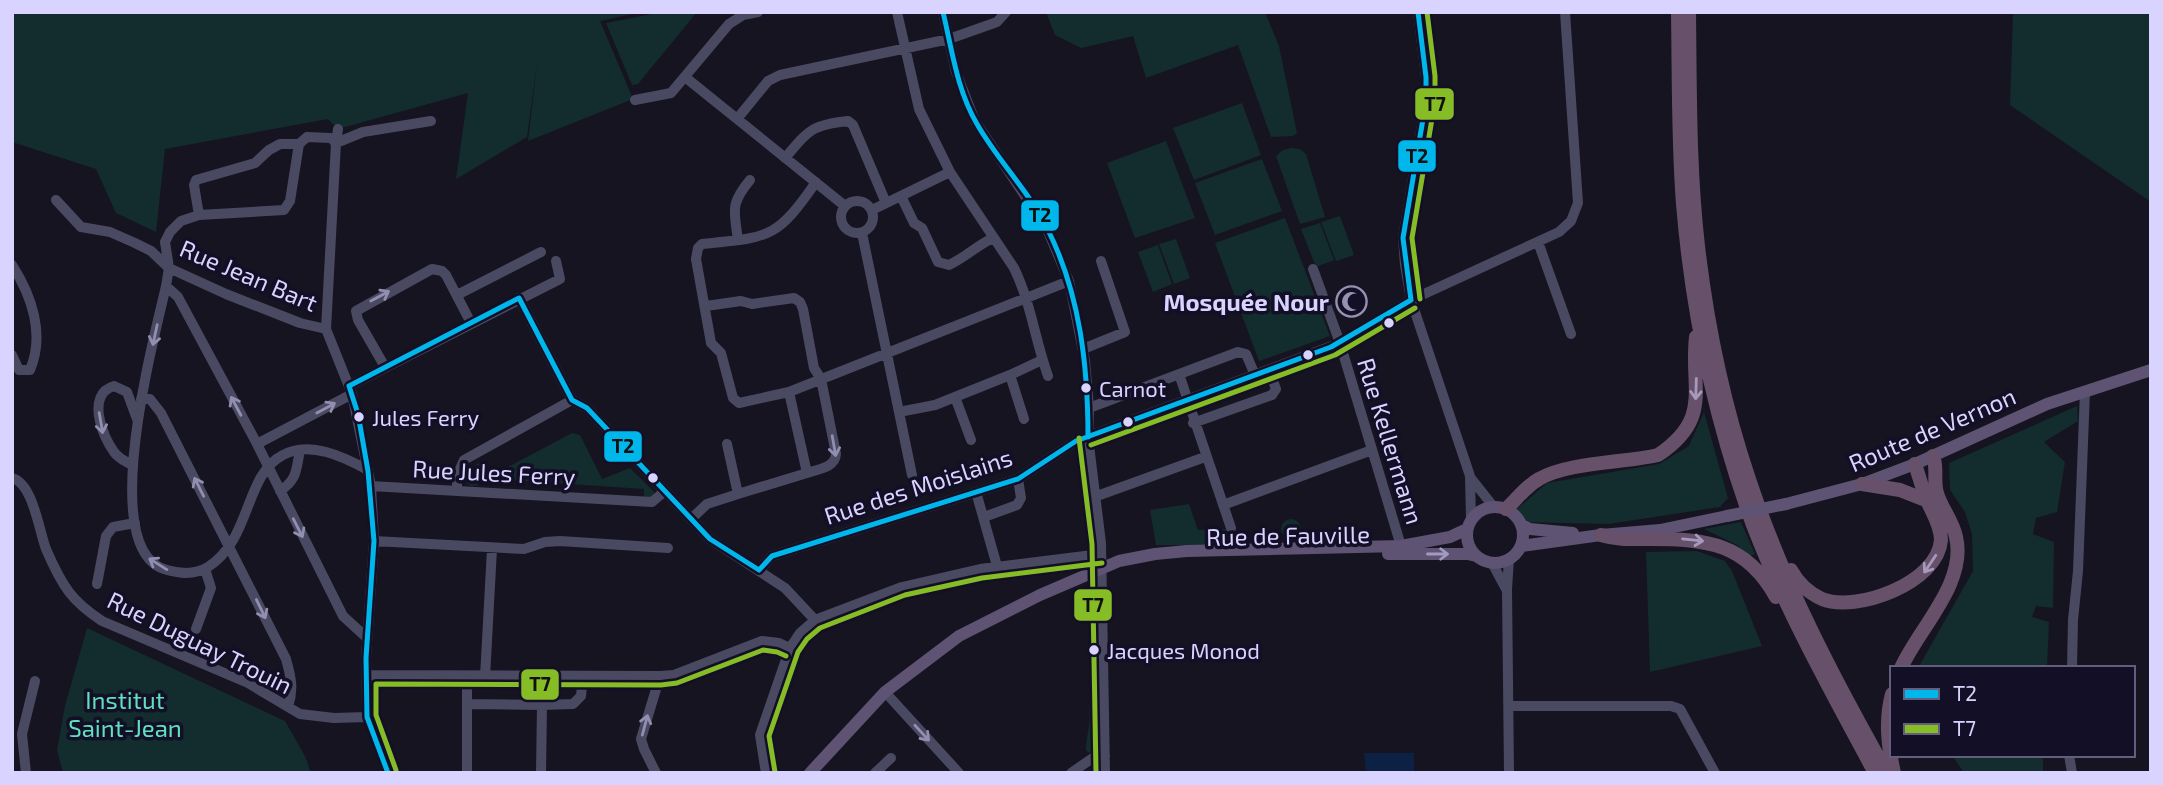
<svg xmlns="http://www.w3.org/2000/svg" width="2163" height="785" font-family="'Exo 2',sans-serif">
<rect width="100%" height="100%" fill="#161421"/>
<path fill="#132c2d" d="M12,12H642L600,21L633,99L528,141L537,64L527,137L456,179L468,93L338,129L328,119L165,149L156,232L116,213L96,169L12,142Z
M662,12H697L638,84L632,85L606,23Z
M1046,12H1265L1279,46L1297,133L1293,136L1271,137L1238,45L1146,78L1133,36L1081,48L1055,35Z
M2013,12H2151V202L2010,105Z
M1242,103L1261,155L1194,180L1173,128Z
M1166,141L1195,218L1135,238L1107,163Z
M1292,148L1300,149L1306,154L1325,217L1300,224L1276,156L1283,150Z
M1262,159L1282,211L1215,235L1195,183Z
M1340,216L1354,255L1336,261L1321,222Z
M1285,218L1330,336L1259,361L1215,243Z
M1320,223L1334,260L1316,267L1301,229Z
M1176,239L1190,278L1174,284L1159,244Z
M1158,245L1172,284L1153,292L1138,252Z
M2077,406L2078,421L2044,442L2065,462L2057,512L2036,518L2033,534L2054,542L2053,608L2036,606L2032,617L2049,622L2047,668H1918L1973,571L1972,534L1965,512L1950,490L1949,463Z
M1704,412L1728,498L1720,507L1608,524L1524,522L1517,509L1547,483L1659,464L1689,446Z
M572,433L580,435L602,479L630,468L655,493L651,497H644V489L479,478L478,485L471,486L465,482C465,471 471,468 480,462L493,475Z
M1189,504L1198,530L1228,529L1232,540L1226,545H1156L1150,510Z
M1281 529a10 10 0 1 1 20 0a10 10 0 1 1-20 0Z
M1741,522L1755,554L1750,556L1737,545L1704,529Z
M1697,551L1725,561L1732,571L1762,646L1650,672L1646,552Z
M87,628L285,721L305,756L311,773H63L57,750L65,706Z
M1096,694L1097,744L1089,753L1086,750C1086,741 1088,734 1089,725C1091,714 1087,705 1093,695Z
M1952,755H2043V773H1964Z"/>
<path fill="#0d2144" d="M1364,753H1414V773H1366Z"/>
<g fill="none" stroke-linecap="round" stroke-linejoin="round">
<path stroke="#4a4962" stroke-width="10" d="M897,12L919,109L950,172L1014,268C1031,303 1035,340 1048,376
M943,12L956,72L975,121L1047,229L1069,281L1085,361L1089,408L1088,437L1101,543L1105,773
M1418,12L1426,77V101L1403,238L1405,265L1411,300L1470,476L1471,519
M685,77L845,206
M635,100L671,93L729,24L743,15L758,12
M737,119L768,81L780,75L949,39L997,22L1006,12
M338,129L336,143L363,132L431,121
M299,144L290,201L284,210L199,215L181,221L170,232L165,242L169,268L166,286C155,336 95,552 167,570C181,574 195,575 208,567C252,539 244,475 283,455C309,440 344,457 368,470
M299,144L307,137L331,138L336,143L326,329L352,394L371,486L374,541L366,658L367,711L388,773
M785,158C809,130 811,125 848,121L853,125L886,203
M816,182C776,240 769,237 702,244L698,248L696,259L711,343L721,353L733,398L739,403L789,392L1069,281
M901,196L914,223L922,228L938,262L949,265C966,257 976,246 993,238
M56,200L81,227L110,232L135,243L151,251L169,268L226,294L300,323L326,329
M841 217a16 16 0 1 1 32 0a16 16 0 1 1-32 0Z
M872,210L950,172
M199,215L194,185L196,180L255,163L269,150L280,144H299
M862,233L912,475
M738,240C734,210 730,204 750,180
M1538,242L1571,334
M12,265C32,296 45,335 30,370H19L12,355
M1313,269L1340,343L1401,546
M166,286L178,297L257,444L343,616L367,638
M457,295L541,252
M519,298L572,400L587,408L710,539L785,588L815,620
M706,306L741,301L752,304L794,298L800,302L803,309L814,368L821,379L836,454C835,468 818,469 807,473L789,392
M1083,349L1125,332L1101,261
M385,367L358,320L356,311L432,269L442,271L446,275L471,323
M1179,374L1231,528
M349,386L560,279L556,261
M141,399H150L161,413L286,659C291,677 294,689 288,707
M1089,408L1238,352L1246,354L1255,375
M899,412L935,405L955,397
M1024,419L1010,375L1042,360
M1193,423L1272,395L1276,389L1269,370
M971,440L955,397L1010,375
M257,444L352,394
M727,444L738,494L807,473
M132,465C125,461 119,459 114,452C102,436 86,394 114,386L127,392L137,419
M1470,477L1493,506
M12,478C33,483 39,531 46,549C52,563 60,580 69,592C78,604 90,613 102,621L248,683L300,714L334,718L367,717
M371,486L652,502L665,491
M280,491C298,479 296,469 300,450
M457,491V476L464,460L572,400
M976,492L997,566
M1097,496L1205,457
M1223,505L1372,450
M984,517L1017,505L1021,498L1018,479
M691,519L707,504L738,494
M374,541L524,549L545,542L560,541L668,548
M1509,559L1507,589L1509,773
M1492,563L1506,589
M759,570L772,556L1018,479L1076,441L1340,343L1411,300L1559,232L1571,221L1578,203L1565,12
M97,584L106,536L113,527L135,523
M196,629L211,588L205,569
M2072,668L2073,620L2078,571L2085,391
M367,675L660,676L674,675L762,641L779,643L790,648
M485,677L492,549
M885,692L959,773
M467,704V676
M542,705L573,704L581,696L583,676
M1509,706H1671L1680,709L1715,773
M2069,755L2072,773
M26,773L22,734L35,681
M467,773V704L542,705L541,773
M656,773L644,749L641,739L660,676
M766,773L760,735L790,648L800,633L815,620L902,587L980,569L1101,554
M875,773L891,758
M1071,773L1097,755L1105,756"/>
<path stroke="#5e5373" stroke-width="12" d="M1786,504L1862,484L1915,464L2047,404L2151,370
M1467 535a28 28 0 1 1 56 0a28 28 0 1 1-56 0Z
M1521,525L1530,529L1573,533
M1521,546L1601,535L1660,530L1727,516
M1388,554H1468L1476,556
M810,773L885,692L959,636L1040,595L1119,561L1155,554L1187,551L1401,546L1450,537L1467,529"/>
<path stroke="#67516a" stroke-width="14" d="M1678,12C1679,76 1678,140 1683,204C1692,313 1715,421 1753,525C1786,611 1831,691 1875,773
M1689,12C1690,90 1689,168 1698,246C1707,324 1724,405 1749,479C1783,582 1834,679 1887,773
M1862,484L1900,490L1928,501
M1506,509C1517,499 1526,486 1539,479C1568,462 1624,463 1658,455C1713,418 1690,389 1696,337
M1601,535C1617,540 1633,539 1650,539C1707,539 1746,543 1776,597
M1791,570C1798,583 1809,593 1822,599C1856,613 1938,583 1941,540C1941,525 1932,513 1927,500C1922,488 1919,476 1915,464
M1901,668C1919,628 1967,583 1956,537C1953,521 1941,508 1937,493C1933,481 1938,468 1933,456
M1892,694C1885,720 1888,746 1894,773"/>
<path stroke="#5e5373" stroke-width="12" d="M1727,516L1786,504"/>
<defs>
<path id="bus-1" d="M943,12C952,50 957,90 977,124C998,161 1029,191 1048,230C1080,294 1088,366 1088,437
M519,298L572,400L587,408L710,539L759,570
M1411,300L1403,238L1426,101V77L1418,12
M349,386L358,414L368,471L374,541L366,658L367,717L388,773
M349,386L519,298
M759,570L772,556L1018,479L1076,441L1331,347L1411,300"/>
<path id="bus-2" d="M1420,299L1412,238L1435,101V76L1427,12
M1079,438L1092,544L1096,773
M1091,445L1335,355L1415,308
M396,770L376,715V684L661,685L677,683L763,650L777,652L786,656
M775,772L769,736L798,652L807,639L820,628L905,595L982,578L1102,563"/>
</defs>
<use href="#bus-1" stroke="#130f26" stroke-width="10"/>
<use href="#bus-2" stroke="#130f26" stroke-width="10"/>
<use href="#bus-1" stroke="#00b7eb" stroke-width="5"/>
<use href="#bus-2" stroke="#86bc25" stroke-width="5"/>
</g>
<defs><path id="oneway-shaft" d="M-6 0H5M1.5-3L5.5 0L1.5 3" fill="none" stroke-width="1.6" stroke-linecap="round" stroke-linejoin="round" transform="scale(1.75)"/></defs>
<g stroke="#928eb0">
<use href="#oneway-shaft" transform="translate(380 296) rotate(-28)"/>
<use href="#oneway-shaft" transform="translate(155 335) rotate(102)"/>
<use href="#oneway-shaft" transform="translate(236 406) rotate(-118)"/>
<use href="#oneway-shaft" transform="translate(326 408) rotate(-28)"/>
<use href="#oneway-shaft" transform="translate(101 423) rotate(80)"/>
<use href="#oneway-shaft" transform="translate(834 446) rotate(80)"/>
<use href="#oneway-shaft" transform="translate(199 487) rotate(-117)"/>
<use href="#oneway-shaft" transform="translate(298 528) rotate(63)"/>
<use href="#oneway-shaft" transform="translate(158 564) rotate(-148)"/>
<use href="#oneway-shaft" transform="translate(261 609) rotate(64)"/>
<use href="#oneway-shaft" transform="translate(645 725) rotate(-75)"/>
<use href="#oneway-shaft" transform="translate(922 733) rotate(47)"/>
</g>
<g stroke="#a699bc">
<use href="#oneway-shaft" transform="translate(1696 389) rotate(92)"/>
<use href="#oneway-shaft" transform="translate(1693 540) rotate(6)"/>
<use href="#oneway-shaft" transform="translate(1930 564) rotate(124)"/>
</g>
<use stroke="#a29ac0" href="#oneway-shaft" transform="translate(1438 554)"/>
<defs>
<symbol id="mosque-ring" viewBox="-11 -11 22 22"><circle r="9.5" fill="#130f26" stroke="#9591b1" stroke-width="1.5"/><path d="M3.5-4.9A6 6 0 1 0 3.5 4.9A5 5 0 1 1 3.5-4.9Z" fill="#9591b1"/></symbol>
</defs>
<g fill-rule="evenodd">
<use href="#mosque-ring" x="1334" y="284" width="35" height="35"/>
</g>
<g fill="#d9d4ff" stroke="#130f26" stroke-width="2.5">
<circle cx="1389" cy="323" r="6"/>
<circle cx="1308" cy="355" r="6"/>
<circle cx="1086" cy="388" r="6"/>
<circle cx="359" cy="417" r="6"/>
<circle cx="1128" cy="422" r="6"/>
<circle cx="653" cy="478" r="6"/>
<circle cx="1094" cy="650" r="6"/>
</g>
<g text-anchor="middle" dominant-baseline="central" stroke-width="7" stroke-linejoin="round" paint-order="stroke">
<g font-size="22" fill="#d9d4ff" stroke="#130f26" text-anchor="start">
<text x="1099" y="388">Carnot</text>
<text x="372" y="417">Jules Ferry</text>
<text x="1107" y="650">Jacques Monod</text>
</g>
<g font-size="24" fill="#d9d4ff" stroke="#130f26">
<text transform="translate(249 275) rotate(23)">Rue Jean Bart</text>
<text transform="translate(1932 429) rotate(-23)">Route de Vernon</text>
<text transform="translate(1391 441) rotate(73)">Rue Kellermann</text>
<text transform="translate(494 472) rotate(3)">Rue Jules Ferry</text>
<text transform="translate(918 486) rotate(-18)">Rue des Moislains</text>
<text transform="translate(1288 535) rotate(-1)">Rue de Fauville</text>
<text transform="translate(200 642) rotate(26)">Rue Duguay Trouin</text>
</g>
<g font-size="24" font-weight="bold" fill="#d9d4ff" stroke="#130f26" text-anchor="end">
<text x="1329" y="301">Mosquée Nour</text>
</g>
<g font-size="24" fill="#5fe0c0" stroke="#130f26">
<text x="125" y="699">Institut<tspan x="125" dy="28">Saint-Jean</tspan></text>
</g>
</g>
<g stroke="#130f26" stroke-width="2.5">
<rect x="1414" y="87" width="41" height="34" rx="7" fill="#86bc25"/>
<rect x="1397" y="139" width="40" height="34" rx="7" fill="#00b7eb"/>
<rect x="1020" y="199" width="40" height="33" rx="7" fill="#00b7eb"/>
<rect x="603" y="430" width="40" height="33" rx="7" fill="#00b7eb"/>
<rect x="1073" y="588" width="40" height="34" rx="7" fill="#86bc25"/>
<rect x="520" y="668" width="40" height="33" rx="7" fill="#86bc25"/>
</g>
<g font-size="19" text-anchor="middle" font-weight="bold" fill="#111">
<text x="1435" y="111">T7</text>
<text x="1417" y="163">T2</text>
<text x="1040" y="222">T2</text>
<text x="623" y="453">T2</text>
<text x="1093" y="612">T7</text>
<text x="540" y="691">T7</text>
</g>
<rect width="2163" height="785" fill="none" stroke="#d9d4ff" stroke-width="28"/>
<rect x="1890" y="666" width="245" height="91" fill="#130f26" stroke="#625e7d" stroke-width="2"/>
<rect x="1904" y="689" width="35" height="10" fill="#00b7eb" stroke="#625e7d" stroke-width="2"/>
<text x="1953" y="701" font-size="21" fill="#d9d4ff">T2</text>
<rect x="1904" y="724" width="35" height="10" fill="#86bc25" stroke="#625e7d" stroke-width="2"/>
<text x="1953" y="736" font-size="21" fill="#d9d4ff">T7</text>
</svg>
